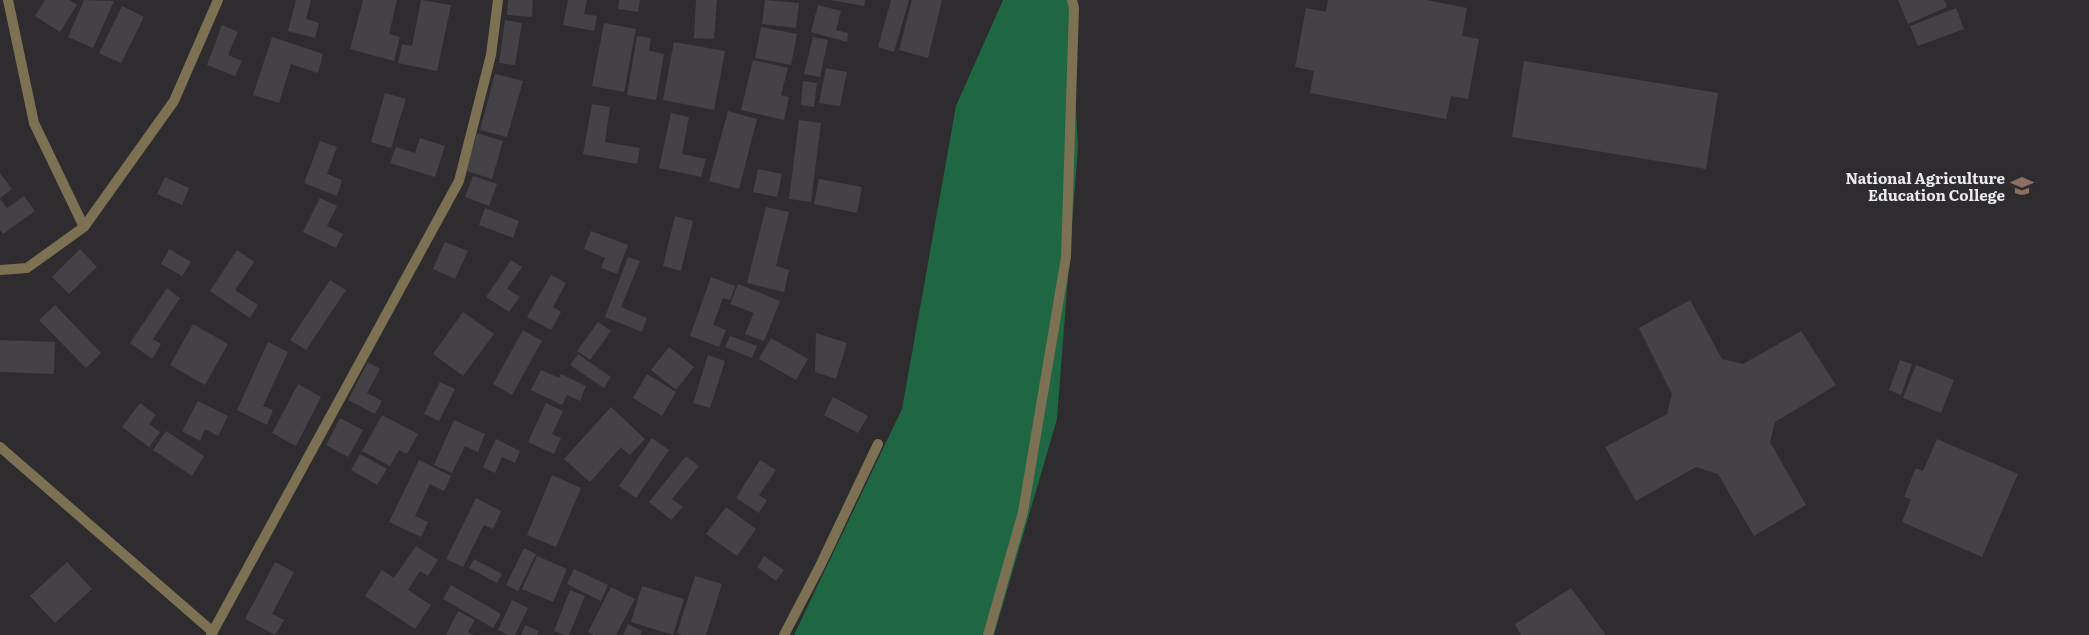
<svg xmlns="http://www.w3.org/2000/svg" width="2089" height="635" font-family="Literata,serif">
<rect width="100%" height="100%" fill="#2e2c2f"/>
<path fill="#1f6643" d="M1003,0H1070L1078,147L1057,419L994,635H794L902,409L956,106Z"/>
<path fill="#444246" d="M45,0H69L77,5L60,32L35,16Z
M84,0L114,1L93,48L68,37Z
M296,0H311L306,19L319,23L315,38L288,31Z
M363,0H397L389,34L400,37L394,61L350,49Z
M421,0L451,5L437,71L398,63L402,44L412,46Z
M508,0H533L532,17L507,15Z
M568,0H587L584,14L597,16L594,31L563,25Z
M619,0H640L638,12L618,9Z
M696,0H717L714,39L694,38Z
M765,0L799,3L796,28L762,24Z
M831,0H865L864,6Z
M891,0H909L894,52L878,47Z
M912,0H942L928,58L899,50Z
M1328,0H1426L1467,8L1462,36L1479,39L1468,99L1451,96L1446,119L1310,93L1314,71L1295,67L1306,8L1326,12Z
M1898,0H1944L1947,7L1908,24Z
M818,5L841,11L836,30L848,33L847,42L811,32Z
M122,6L144,17L121,63L99,53Z
M1956,8L1964,29L1918,46L1910,26Z
M505,20L522,23L515,65L499,63Z
M604,23L636,29L624,92L592,86Z
M222,25L238,32L228,55L242,61L235,76L207,65Z
M761,27L797,34L791,65L755,58Z
M637,36L651,38L649,51L664,54L656,100L627,95Z
M272,37L323,54L318,73L291,64L279,103L253,95Z
M813,37L828,40L820,77L804,74Z
M674,42L725,51L714,110L663,100Z
M753,60L788,68L781,95L789,97L784,120L741,110Z
M1524,61L1718,93L1706,169L1512,137Z
M826,68L847,72L840,106L819,103Z
M495,74L523,81L507,137L480,130Z
M803,81L817,83L814,107L801,105Z
M385,93L406,99L391,148L371,142Z
M592,104L610,107L605,142L640,148L637,164L583,154Z
M728,111L757,119L739,189L709,181Z
M671,113L689,117L682,154L706,159L701,177L659,168Z
M799,120L821,123L811,202L789,199Z
M477,133L503,141L492,179L466,171Z
M420,138L445,146L435,177L390,163L396,147L415,153Z
M320,141L337,147L327,174L342,180L337,196L304,183Z
M758,169L782,174L777,197L753,192Z
M0,173L12,189L0,198Z
M473,176L497,184L489,206L465,197Z
M165,177L189,188L182,205L157,194Z
M819,179L862,187L857,213L814,204Z
M24,196L35,211L3,234L0,229V199L7,208Z
M320,198L337,206L327,226L343,234L336,248L303,232Z
M766,207L789,212L776,266L789,270L784,292L747,283Z
M485,208L519,221L513,238L479,225Z
M675,216L693,221L681,271L663,266Z
M591,231L628,245L617,274L601,268L605,258L584,249Z
M445,242L468,251L455,279L433,269Z
M80,249L97,267L69,294L52,277Z
M169,249L191,262L182,276L161,264Z
M237,250L254,262L235,290L258,305L250,318L210,291Z
M628,257L640,261L621,307L647,318L642,332L605,317Z
M511,260L522,267L507,289L520,297L509,312L486,297Z
M551,275L566,283L553,307L561,312L551,330L527,317Z
M711,277L735,286L730,300L723,298L713,325L726,330L719,347L690,336Z
M330,280L346,290L306,350L290,340Z
M738,284L780,301L764,341L745,334L754,313L730,304Z
M167,288L180,298L153,339L161,344L152,359L130,343Z
M1690,300L1722,359L1743,364L1801,331L1836,385L1775,422L1770,442L1806,505L1754,536L1718,474L1696,467L1636,501L1605,447L1667,414L1672,394L1639,328Z
M55,305L101,353L86,368L39,320Z
M463,312L494,334L463,376L433,354Z
M598,322L611,331L590,360L577,351Z
M193,324L228,344L205,385L170,365Z
M523,330L542,341L512,395L493,384Z
M816,333L847,343L836,379L815,372Z
M730,336L757,346L752,358L725,347Z
M771,338L808,359L796,380L759,359Z
M0,340L55,342L54,374L0,372Z
M268,342L288,352L263,406L273,410L267,425L237,410Z
M669,347L694,367L676,390L651,370Z
M578,354L611,377L604,388L570,365Z
M708,355L725,361L710,408L693,403Z
M1900,360L1912,364L1901,395L1889,390Z
M368,362L380,369L367,393L382,401L375,414L348,400Z
M1916,365L1954,380L1941,413L1903,398Z
M541,370L559,378L561,374L586,386L580,401L567,395L562,405L531,390Z
M647,374L676,392L662,416L633,398Z
M440,382L455,389L439,421L424,414Z
M298,384L321,397L296,446L272,433Z
M833,397L868,416L858,433L824,415Z
M198,401L228,416L218,436L205,429L200,441L182,431Z
M140,403L156,415L149,424L160,432L149,447L122,427Z
M546,403L563,411L552,434L561,438L554,454L528,442Z
M611,407L645,439L630,455L621,447L590,482L564,459Z
M382,415L418,434L407,454L399,450L390,466L362,451Z
M340,418L363,430L348,457L326,445Z
M454,420L485,434L478,452L465,446L452,473L434,465Z
M166,431L204,456L192,476L153,450Z
M652,438L669,450L636,498L619,486Z
M496,439L520,451L515,463L502,457L495,473L483,467Z
M1937,439L2018,474L1982,557L1902,522L1911,499L1904,497L1916,468L1923,471Z
M360,454L387,469L377,485L351,470Z
M686,456L699,466L672,499L683,507L671,520L649,502Z
M419,460L451,476L444,491L430,484L415,516L428,522L421,537L389,522Z
M760,460L776,470L759,495L767,500L759,513L736,498Z
M552,475L581,488L556,547L527,535Z
M476,498L501,511L493,529L484,525L463,567L446,559Z
M726,507L756,529L737,556L706,534Z
M416,546L438,560L428,576L420,571L408,590L431,605L415,629L365,596L382,570L394,578Z
M524,548L536,554L518,591L506,585Z
M537,556L567,569L553,602L522,589Z
M764,556L784,570L776,581L757,567Z
M474,559L502,574L497,583L469,568Z
M67,562L92,589L55,623L30,596Z
M275,562L294,572L272,614L284,620L275,635L245,619Z
M574,569L608,585L601,601L567,584Z
M695,576L722,584L706,635H683L677,633Z
M451,585L501,614L493,628L443,599Z
M642,586L684,599L673,635L631,622Z
M611,587L635,599L616,635H594L588,632Z
M1571,588L1606,635H1521L1515,624Z
M570,590L585,596L569,635H564L554,631Z
M512,600L528,608L515,635H508L498,630Z
M458,611L475,620L468,632L473,635H446Z
M628,624L642,631L640,635H623Z
M525,625L539,631L537,635H521Z"/>
<g fill="none" stroke-linecap="round" stroke-linejoin="round">
<path stroke="#7c7153" stroke-width="10" d="M8,0L34,123L84,227
M0,270L27,268L84,227L174,101L218,0
M0,447L213,632
M211,635L459,181L491,55L498,0
M784,635L820,566L878,444
M988,635L1023,512L1066,257L1074,8L1072,0"/>
</g>
<defs>
<symbol id="university-bare" viewBox="-9 -9 18 18"><path d="M0-5L7-2L0 1L-7-2ZM-4 1L0 2.5L4 1V4Q0 6-4 4Z" fill="#8d6e63" stroke="#2e2c2f" stroke-width="2.5" paint-order="stroke"/></symbol>
</defs>
<g fill-rule="evenodd">
<use href="#university-bare" x="2006" y="170" width="32" height="32"/>
</g>
<g text-anchor="middle" dominant-baseline="central" stroke-width="4" stroke-linejoin="round" paint-order="stroke">
<g font-size="15" font-weight="bold" fill="#ebeaed" stroke="#2e2c2f" text-anchor="end">
<text x="2005" y="177">National Agriculture<tspan x="2005" dy="17">Education College</tspan></text>
</g>
</g>
</svg>
